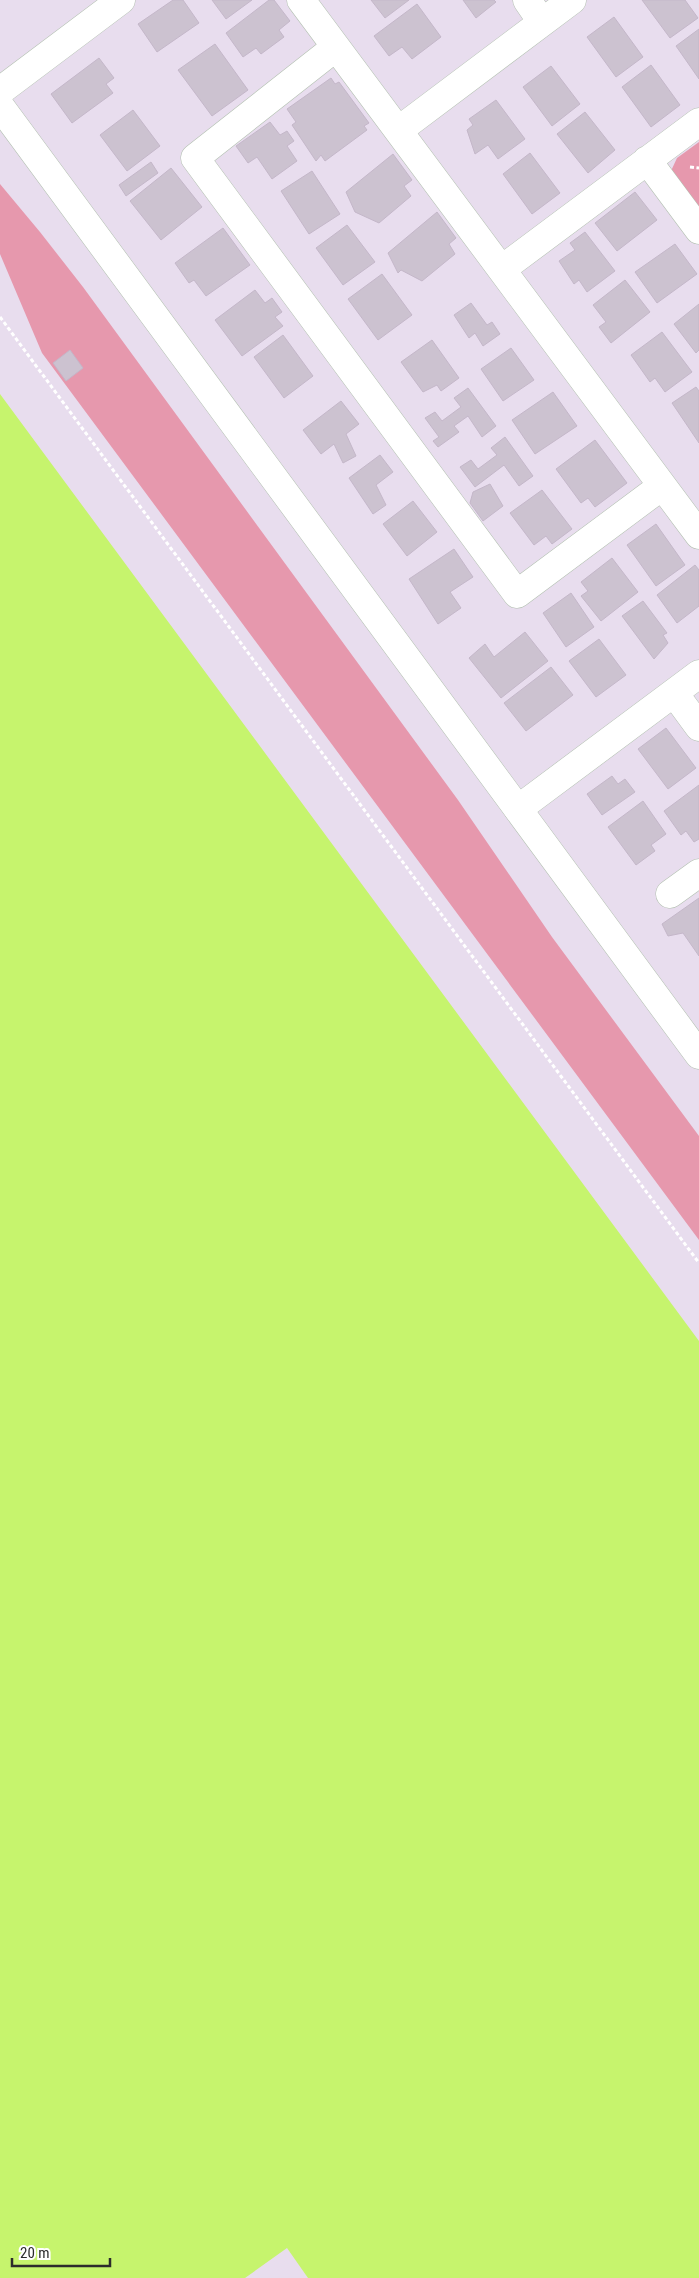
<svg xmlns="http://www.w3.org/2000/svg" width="699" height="2278" font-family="'Roboto Condensed',sans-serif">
<rect width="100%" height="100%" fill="#e8ddee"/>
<path fill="#e698ad" d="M699,142V208L671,171L677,158Z
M0,184L40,232L83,287L458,800L552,937L699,1136V1240L42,353L0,254Z"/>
<path fill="#c6f46d" d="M0,394L699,1341V2278H308L287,2248L245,2278H0Z"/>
<path fill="#ccc2d0" stroke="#c4b7c9" d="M173,0H183L199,23L157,52L138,24Z
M212,0H252L226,19Z
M269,0H274L290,21L279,30L284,37L261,54L256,48L243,57L226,33Z
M371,0H409L385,18Z
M463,0H494L496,2L476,18Z
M642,0H685L698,18L670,38Z
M417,4L441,37L412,59L402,47L389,56L374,36Z
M614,17L643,57L616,77L587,37Z
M699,29V79L676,46Z
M215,44L248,90L212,116L178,70Z
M99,58L114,78L106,84L113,93L72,123L51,94Z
M651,65L680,105L651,127L622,87Z
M551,66L580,104L552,126L523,87Z
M331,78L335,84L339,82L369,123L364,126L367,130L325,161L321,155L316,161L292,125L296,122L287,109Z
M496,100L525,139L498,159L488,145L475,154L467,130L473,125L469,119Z
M133,110L160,146L127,171L100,135Z
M585,112L615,150L588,173L557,134Z
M270,122L280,135L287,131L294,141L287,146L297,161L272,179L257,157L248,163L236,146Z
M530,153L560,193L532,214L503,174Z
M393,154L412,180L404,186L411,196L379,223L355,212L346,192Z
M151,162L158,173L126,196L119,185Z
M171,168L202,207L161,240L130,201Z
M312,171L340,214L309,234L281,191Z
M635,192L657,220L617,251L595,223Z
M437,212L456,238L449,244L455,254L422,281L401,270L398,273L388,253Z
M347,225L375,262L343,285L316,248Z
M223,228L250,265L206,296L194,280L189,283L175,263Z
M585,232L615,271L587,292L579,280L574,284L559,261L575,250L570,243Z
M675,244L697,274L657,303L635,272Z
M382,274L412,315L378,340L348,299Z
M625,280L650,312L611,343L599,327L606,322L593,305Z
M255,290L265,303L272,298L282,312L275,317L283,326L242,356L215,320Z
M471,303L487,325L492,322L500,334L483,346L475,333L469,338L454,315Z
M699,304V350L696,353L674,324Z
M662,332L692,372L665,392L655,378L650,382L631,355Z
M283,335L313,376L284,398L254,357Z
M432,340L459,378L441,391L437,385L423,392L401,362Z
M511,348L534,380L503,401L481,369Z
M70,350L83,368L66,381L53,363Z
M696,387L699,391V443L672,403Z
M468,388L496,426L482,437L468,416L454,426L459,432L438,447L433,441L439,437L425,418L435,412L442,421L461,407L454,398Z
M553,392L577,426L535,454L512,420Z
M341,401L359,424L346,434L356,456L343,463L334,444L321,454L303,430Z
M505,437L533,476L519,486L504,465L475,487L460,467L471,460L478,469L497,455L491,448Z
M595,440L627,483L595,507L588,498L581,503L556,469Z
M380,455L393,472L376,485L386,505L373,514L349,478Z
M490,484L503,506L483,521L470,503L473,492Z
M542,490L572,529L552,544L546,536L534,545L510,513Z
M413,501L437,532L407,556L383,524Z
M656,524L685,565L656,586L627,545Z
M454,549L473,577L450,592L461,608L438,624L409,579Z
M612,558L638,592L601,621L581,596L588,591L581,582Z
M695,565L699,570V606L677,623L657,595Z
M571,593L594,627L566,647L543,613Z
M643,601L667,633L663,635L668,643L654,659L622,616Z
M525,632L548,661L501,698L469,658L485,644L494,657Z
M599,639L626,675L596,697L569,661Z
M551,667L573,695L526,731L504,703Z
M666,728L696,768L668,789L638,749Z
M612,776L618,784L625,779L635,792L602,815L587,794Z
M699,785V839L694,842L686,831L681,835L664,811Z
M643,801L666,834L651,845L655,851L636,865L608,827Z
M699,898V956L683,933L668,936L662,924Z"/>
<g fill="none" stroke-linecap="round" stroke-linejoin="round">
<defs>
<path id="minor" d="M301,0L699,535
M527,0L542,22
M336,47L195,158L517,594L662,486
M0,91L121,0
M399,130L572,0
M647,160L699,230
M502,269L699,122
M674,693L699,727
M518,809L699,674
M670,894L699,873"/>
<path id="tertiary" d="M0,106L699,1055"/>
</defs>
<use href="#minor" stroke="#b3c0b1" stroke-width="29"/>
<use href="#tertiary" stroke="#b3c0b1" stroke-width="29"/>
<path stroke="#fff" stroke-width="3" stroke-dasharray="4 2.5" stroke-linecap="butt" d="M690,167L699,168
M0,317L699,1263"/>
<use href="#minor" stroke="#fff" stroke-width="28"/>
<use href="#tertiary" stroke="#fff" stroke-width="28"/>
</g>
<path d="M12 2258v8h98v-8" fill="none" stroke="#2c2c2c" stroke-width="2.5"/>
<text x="20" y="2258" font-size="15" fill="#2c2c2c" stroke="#ffffff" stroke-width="4" paint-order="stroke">20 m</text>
</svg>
